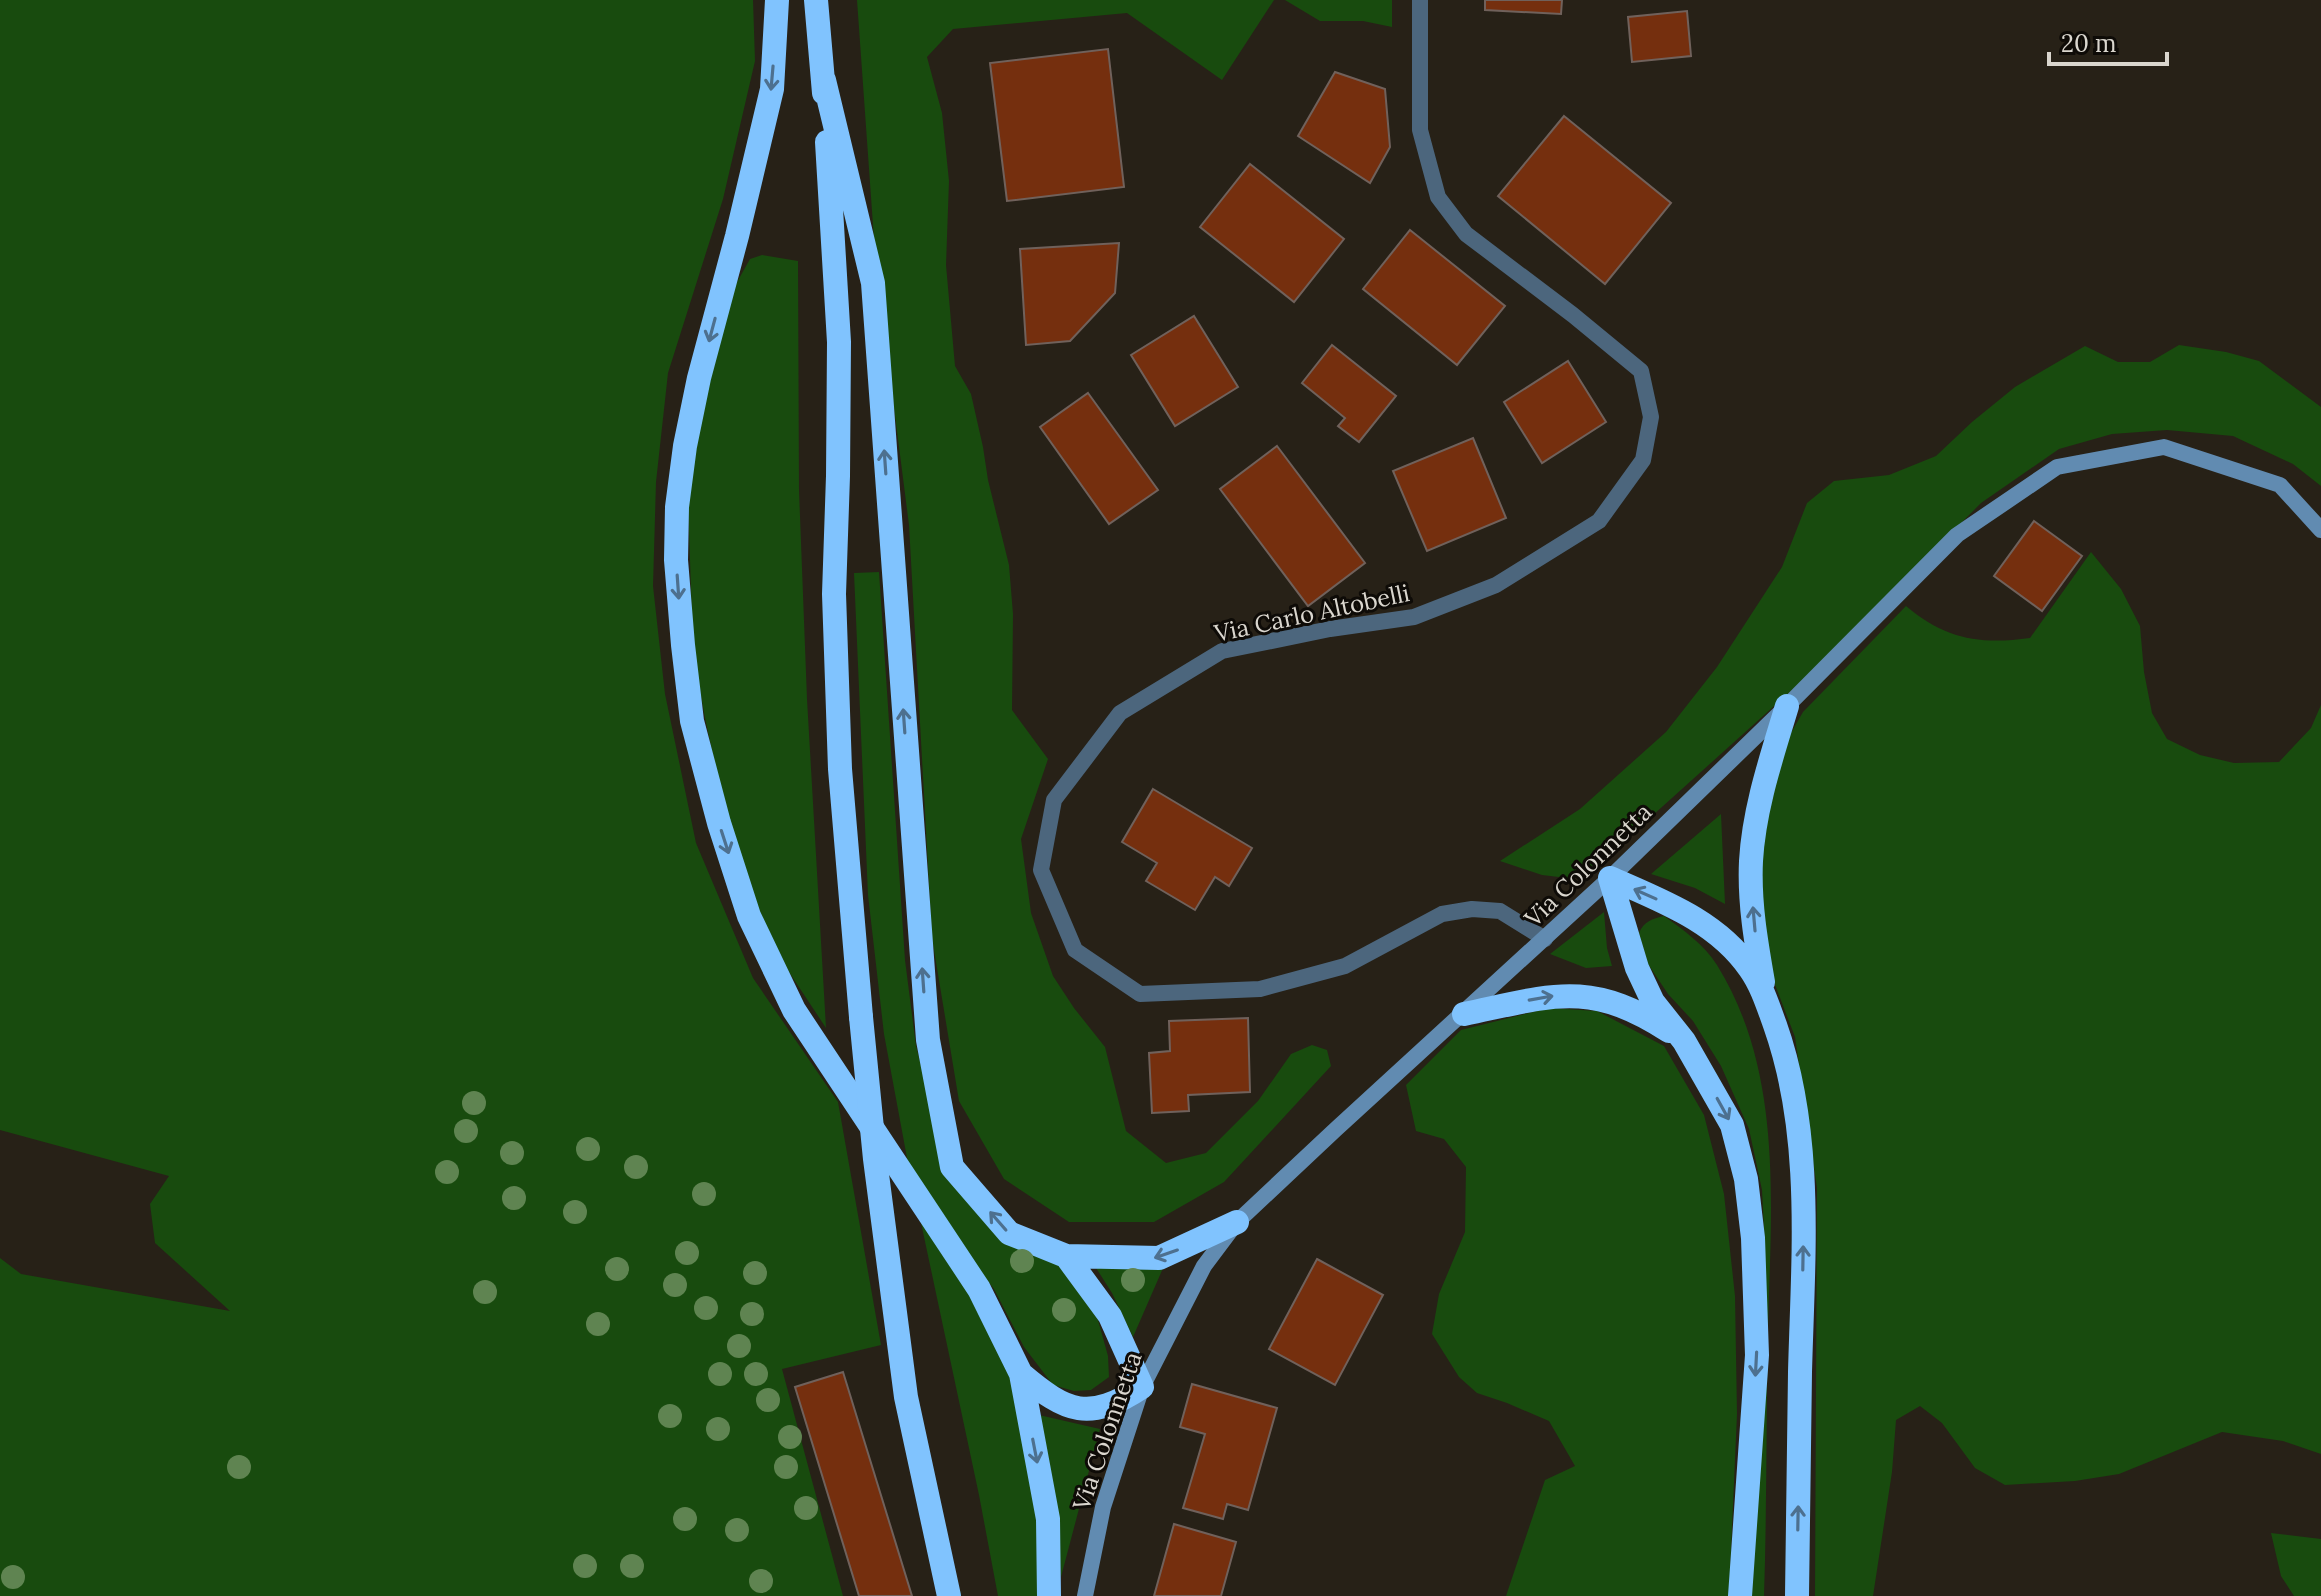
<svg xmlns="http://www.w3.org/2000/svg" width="2321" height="1596" font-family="Lora,serif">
<rect width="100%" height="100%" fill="#272117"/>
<path fill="#184b0e" d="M0,0H753L755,61L723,199L668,373L656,482L653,586L665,694L696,843L753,978L838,1102L881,1345L782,1369L843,1596H0V1258L21,1274L230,1311L155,1243L150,1204L169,1176L0,1130Z
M857,0H1274L1222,80L1127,13L953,29L927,57L942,113L949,181L946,265L955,366L971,394L983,447L988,480L1009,565L1013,614L1012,710L1048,759L1021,839L1031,913L1053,976L1074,1008L1105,1047L1126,1131L1166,1163L1206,1153L1258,1101L1291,1054L1312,1045L1327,1050L1331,1066L1224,1182L1154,1222H1069L1004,1179L959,1101L932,938L909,525L876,267Z
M1285,0H1392V27L1363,21H1320Z
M762,255L798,261L799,490L807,699L826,1028L789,972L737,865L705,718L693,651L688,499L700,409L732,291L750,259Z
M2179,345L2226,352L2259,361L2321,407V486L2293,464L2233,436L2167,430L2112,434L2059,449L1981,503L1823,662L1602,861L1567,878L1542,875L1500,861L1580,809L1666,732L1717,667L1782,567L1807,503L1834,481L1889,475L1936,456L1972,422L2015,387L2085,346L2118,362H2150Z
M2091,552L2121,589L2140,626L2144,672L2152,713L2167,739L2200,755L2234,763L2279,762L2311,728L2321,705V1454L2283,1441L2222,1432L2119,1474L2075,1481L2005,1485L1975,1468L1942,1423L1920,1406L1896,1420L1892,1472L1873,1596H1815L1817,1188L1795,1037L1774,982L1760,915L1764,820L1781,750L1803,712L1906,606C1945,639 1980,645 2030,638Z
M879,572L905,960L916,1046L948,1169L1064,1264L1098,1320L1108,1356L1109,1377L1091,1390L1074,1391L1053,1385L1024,1347L994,1289L951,1233L910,1174L884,1034L868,895L854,573Z
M1721,814L1725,904L1695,888L1651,874Z
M1604,912L1607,948L1612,966L1586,968L1550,954Z
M1664,916C1683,930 1704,944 1717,965C1784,1073 1771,1207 1768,1328C1766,1417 1767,1507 1764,1596H1750L1765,1249L1762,1190L1749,1129L1721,1066L1693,1021L1668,994L1648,964L1639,933C1644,921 1652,919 1664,916Z
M1549,1008L1597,1011L1664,1046L1704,1115L1724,1194L1735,1296L1737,1414L1729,1596H1506L1545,1480L1575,1466L1549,1421L1507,1403L1477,1393L1459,1377L1432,1334L1439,1294L1465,1232L1466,1167L1444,1139L1416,1131L1406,1085L1461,1030Z
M917,1204L951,1256L1015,1378L1036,1499L1042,1596H998L979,1495Z
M1167,1259L1133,1337L1112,1293L1091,1260Z
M1039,1415L1100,1429L1061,1577C1058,1522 1053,1468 1039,1415Z
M2271,1533L2321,1539V1596H2294L2281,1576Z"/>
<path fill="#752f0e" stroke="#70615b" stroke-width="2" d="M1485,0H1562L1561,14L1485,10Z
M1687,11L1691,56L1632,62L1628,17Z
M1108,49L1124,187L1007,201L990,63Z
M1335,72L1385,89L1390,147L1370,183L1298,136Z
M1564,116L1671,203L1605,284L1498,196Z
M1250,164L1344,239L1294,302L1200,227Z
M1410,230L1505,306L1457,365L1363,289Z
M1119,243L1115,293L1070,341L1026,345L1020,249Z
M1194,316L1238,387L1175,426L1131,355Z
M1332,345L1396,396L1359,442L1338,426L1345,418L1302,383Z
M1568,361L1606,422L1542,463L1504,402Z
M1088,393L1158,490L1109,524L1040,427Z
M1473,438L1506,518L1427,551L1393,471Z
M1277,446L1365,563L1308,606L1220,489Z
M2034,521L2082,556L2042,611L1994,576Z
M1153,789L1252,848L1229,886L1215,877L1195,910L1146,881L1157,863L1122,842Z
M1248,1018L1250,1092L1188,1095L1189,1111L1152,1113L1149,1053L1170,1051L1169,1021Z
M1317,1259L1383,1295L1335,1385L1269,1349Z
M843,1372L912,1596H859L795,1387Z
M1192,1384L1277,1408L1248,1510L1227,1504L1223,1519L1183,1508L1205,1434L1180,1427Z
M1174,1524L1236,1542L1221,1596H1154Z"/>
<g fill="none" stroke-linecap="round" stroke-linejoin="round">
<path stroke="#4c667d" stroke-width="16" d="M1420,0V130L1438,197L1466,234L1573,315L1641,371L1651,417L1643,460L1599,521L1496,585L1414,617L1330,629L1222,651L1120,713L1054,800L1041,870L1075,950L1140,994L1260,989L1345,966L1442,914L1472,909L1500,911L1545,939"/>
<path stroke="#618bb1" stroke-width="16" d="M1085,1596L1103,1507L1142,1387L1204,1266L1237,1222L1335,1130L1610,878L1787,706L1957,535L2057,467L2164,447L2280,485L2321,530"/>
<path stroke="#80c3fe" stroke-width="24" d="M777,0L772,89L737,236L699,378L685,446L677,507L676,560L683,645L692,721L719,823L749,916L794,1010L979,1289L1021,1374L1048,1519L1049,1596
M816,0L824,93
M824,80L873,283L928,1040L952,1167L1009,1233L1066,1256L1159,1258L1237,1222
M827,142L839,342L838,476L834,594L840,769L861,1017
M1610,878C1662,901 1717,921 1750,969C1762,986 1768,1006 1775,1025C1814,1135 1803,1257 1800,1372C1799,1447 1798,1521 1797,1596
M1610,878L1637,968L1653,1002L1684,1041L1732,1125L1746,1179L1753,1238L1757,1355L1740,1596
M1763,982C1756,942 1749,902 1751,861C1754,808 1772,756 1787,706
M1464,1014C1551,996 1589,979 1669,1031
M1021,1374C1067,1413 1089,1422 1142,1387L1110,1316L1066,1256"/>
<path stroke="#80c3fe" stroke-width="24" d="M861,1017L875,1159L906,1397L949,1596"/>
</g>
<g fill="#5f8451">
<circle cx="474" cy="1103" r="12"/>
<circle cx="466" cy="1131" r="12"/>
<circle cx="588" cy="1149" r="12"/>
<circle cx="512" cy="1153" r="12"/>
<circle cx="636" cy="1167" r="12"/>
<circle cx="447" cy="1172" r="12"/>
<circle cx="704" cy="1194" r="12"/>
<circle cx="514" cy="1198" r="12"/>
<circle cx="575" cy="1212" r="12"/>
<circle cx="687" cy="1253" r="12"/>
<circle cx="1022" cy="1261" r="12"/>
<circle cx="617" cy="1269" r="12"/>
<circle cx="755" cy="1273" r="12"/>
<circle cx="1133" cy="1280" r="12"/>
<circle cx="675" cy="1285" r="12"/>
<circle cx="485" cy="1292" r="12"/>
<circle cx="706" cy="1308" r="12"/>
<circle cx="1064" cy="1310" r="12"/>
<circle cx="752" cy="1314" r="12"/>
<circle cx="598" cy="1324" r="12"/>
<circle cx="739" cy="1346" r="12"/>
<circle cx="720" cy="1374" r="12"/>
<circle cx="756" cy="1374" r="12"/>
<circle cx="768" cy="1400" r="12"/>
<circle cx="670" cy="1416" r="12"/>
<circle cx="718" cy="1429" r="12"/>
<circle cx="790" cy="1437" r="12"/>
<circle cx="239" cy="1467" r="12"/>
<circle cx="786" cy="1467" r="12"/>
<circle cx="806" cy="1508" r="12"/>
<circle cx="685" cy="1519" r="12"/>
<circle cx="737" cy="1530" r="12"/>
<circle cx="585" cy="1566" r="12"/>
<circle cx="632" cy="1566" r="12"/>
<circle cx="13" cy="1577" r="12"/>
<circle cx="761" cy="1581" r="12"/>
</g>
<defs><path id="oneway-shaft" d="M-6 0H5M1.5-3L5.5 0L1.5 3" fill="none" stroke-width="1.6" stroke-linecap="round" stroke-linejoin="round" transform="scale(2)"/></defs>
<g stroke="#4d708f">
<use href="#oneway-shaft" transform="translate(772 78) rotate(95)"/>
<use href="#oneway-shaft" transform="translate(712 330) rotate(105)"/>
<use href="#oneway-shaft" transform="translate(885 462) rotate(-94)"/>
<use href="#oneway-shaft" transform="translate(678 587) rotate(86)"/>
<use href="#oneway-shaft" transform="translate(904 721) rotate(-94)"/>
<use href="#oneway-shaft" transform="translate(725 842) rotate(72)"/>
<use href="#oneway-shaft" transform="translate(1645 894) rotate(-156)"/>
<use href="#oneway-shaft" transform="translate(1754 919) rotate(-95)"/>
<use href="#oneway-shaft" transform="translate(923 980) rotate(-94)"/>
<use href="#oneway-shaft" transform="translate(1541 998) rotate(-10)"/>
<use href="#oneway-shaft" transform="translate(1723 1109) rotate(61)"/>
<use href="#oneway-shaft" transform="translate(998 1221) rotate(-131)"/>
<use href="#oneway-shaft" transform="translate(1166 1254) rotate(161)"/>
<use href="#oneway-shaft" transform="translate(1803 1258) rotate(-89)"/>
<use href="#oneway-shaft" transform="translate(1756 1364) rotate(93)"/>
<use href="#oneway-shaft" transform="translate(1035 1451) rotate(79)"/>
<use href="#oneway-shaft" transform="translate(1798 1518) rotate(-89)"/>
</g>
<g text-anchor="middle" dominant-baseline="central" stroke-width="6" stroke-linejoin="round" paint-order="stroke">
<g font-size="24" fill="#dad6ce" stroke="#0e0b07">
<text transform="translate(1312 613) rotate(-12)">Via Carlo Altobelli</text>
<text transform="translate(1588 865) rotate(-44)">Via Colonnetta</text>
<text transform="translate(1107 1431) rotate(-71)">Via Colonnetta</text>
</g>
</g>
<path d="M2049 52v12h118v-12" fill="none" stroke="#dad6ce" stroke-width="4"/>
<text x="2061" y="52" font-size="24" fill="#dad6ce" stroke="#0e0b07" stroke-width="6" paint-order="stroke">20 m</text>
</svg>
